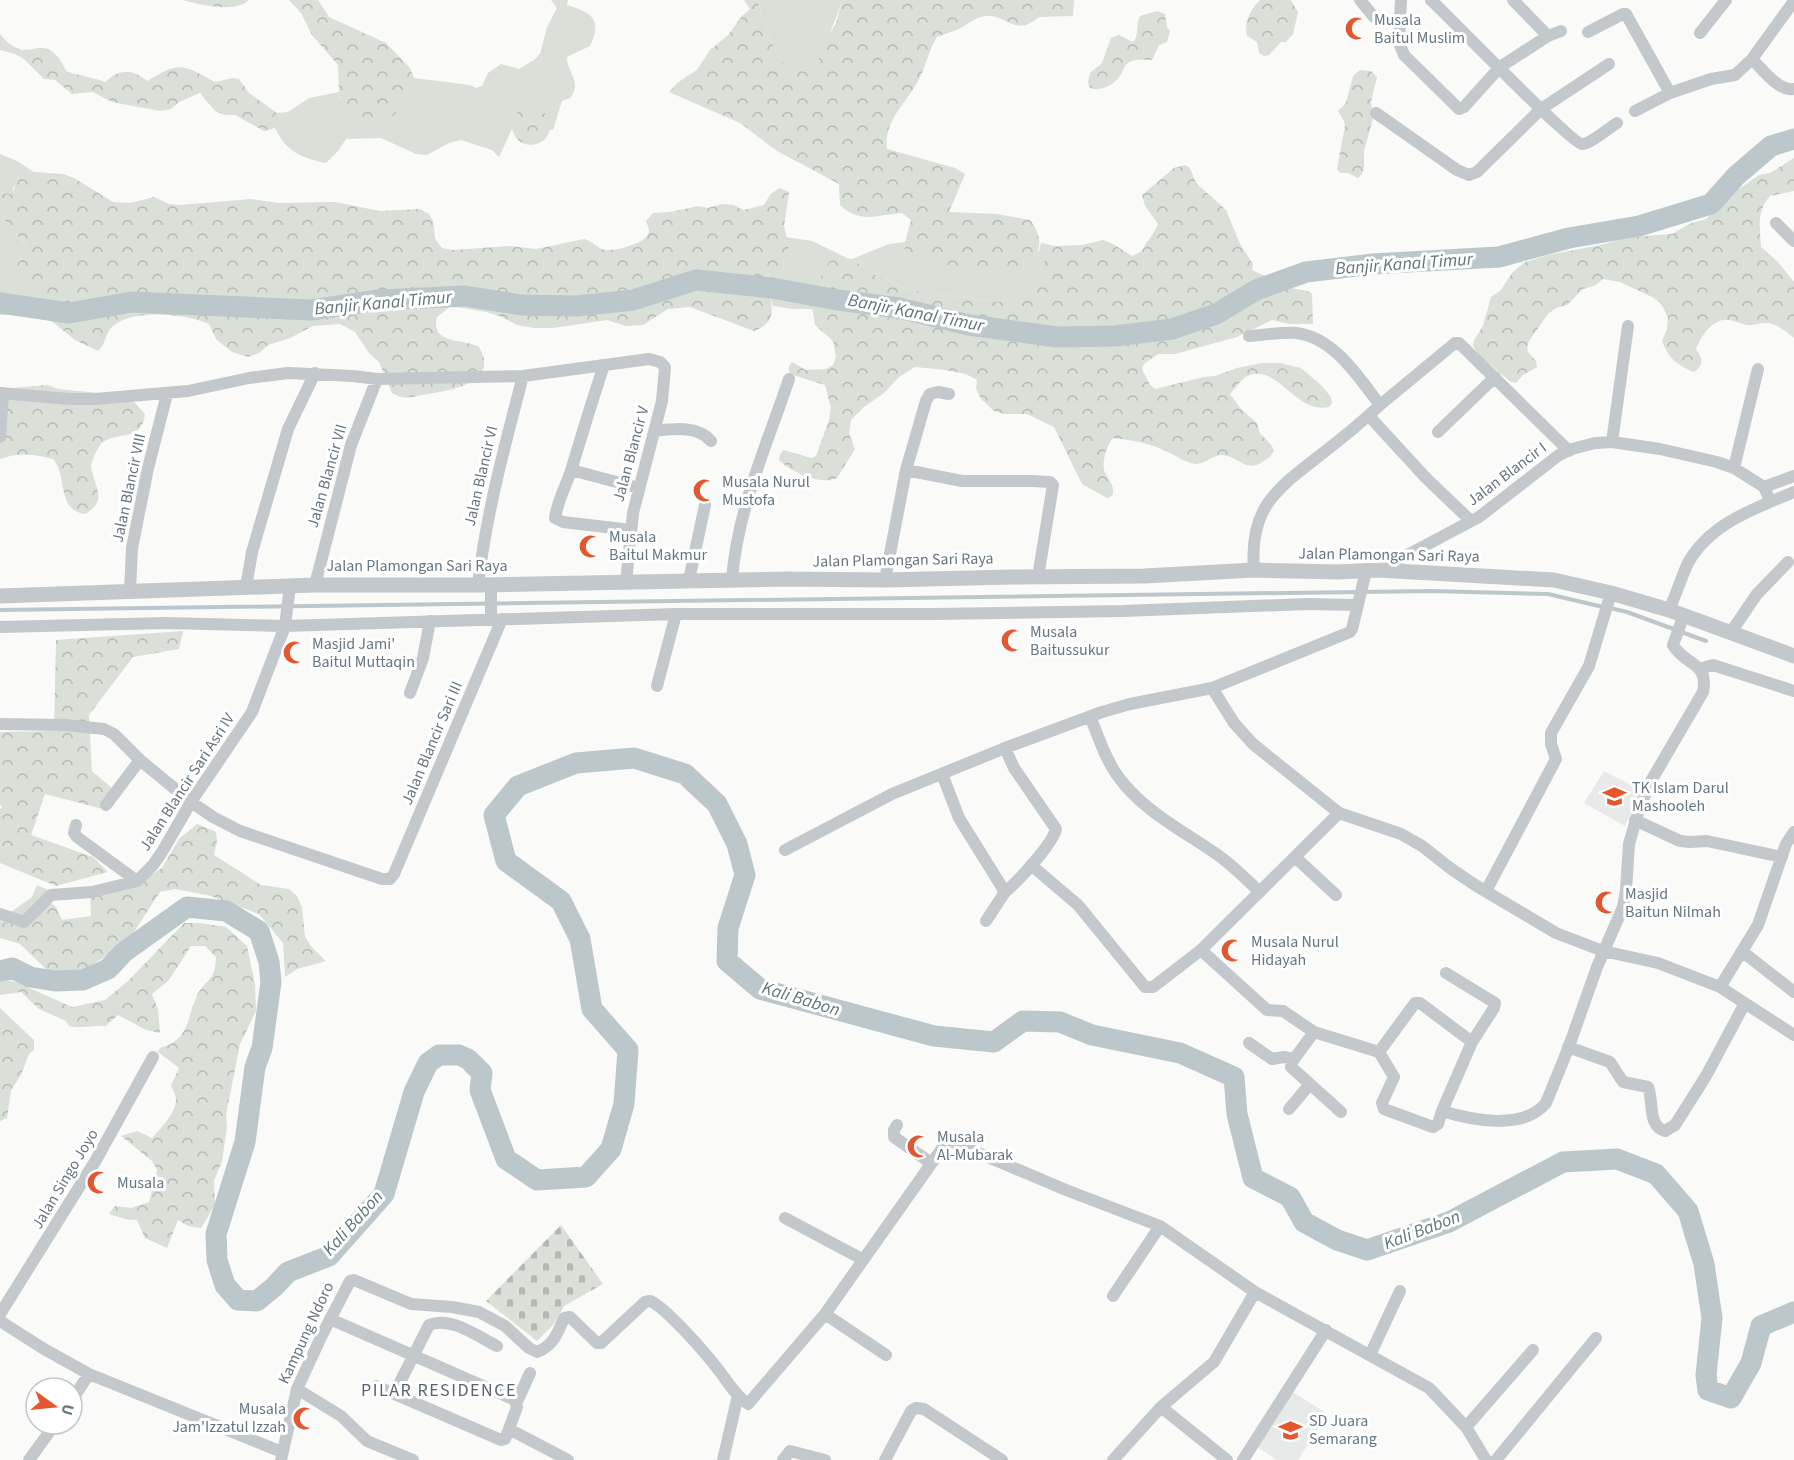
<svg xmlns="http://www.w3.org/2000/svg" width="1794" height="1460" font-family="'Source Sans 3',sans-serif">
<defs>
<pattern id="forest-crowns" width="20" height="18" patternUnits="userSpaceOnUse" patternTransform="scale(1.5)"><rect width="20" height="18" fill="#dadfd7"/><path d="M2 6a3 3 0 1 1 6 0M12 15a3 3 0 1 1 6 0" fill="none" stroke="#b4b9b4"/></pattern>
<pattern id="cemetery-stones" width="16" height="16" patternUnits="userSpaceOnUse" patternTransform="scale(1.5)"><rect width="16" height="16" fill="#dadfd7"/><path d="M2 7V4a2 2 0 0 1 4 0v3zM10 15v-3a2 2 0 0 1 4 0v3z" fill="#b4b9b4"/></pattern>
</defs>
<rect width="100%" height="100%" fill="#fafaf8"/>
<path fill="#e8e9e9" d="M1604,771L1642,791L1625,826L1584,803Z
M1291,1391L1328,1414L1298,1460H1277L1255,1446Z"/>
<path fill="#dadfd7" d="M551,0H568L567,5C591,12 603,19 590,46L567,57C567,73 583,83 570,98L562,101L553,130H549V125L512,123V129L499,157L492,150L461,140L449,143L427,155L416,154L381,138L346,139L338,151L326,163C301,158 287,152 275,128L280,118L277,113L288,112L309,98L339,92L341,100L414,89V78L470,85L476,88L482,86L488,73L501,64L519,69L534,60L540,54L547,27L557,8Z
M756,0H842C835,25 823,44 816,69L805,72C799,70 793,68 787,65C773,56 769,28 760,14L761,9Z
M0,154L17,161L34,172L20,174L13,188V194L0,193Z
M0,213C6,217 7,223 11,229C16,236 23,240 27,248L17,263C27,280 39,296 44,315H0Z
M785,237L812,241L847,258L830,262L823,284L812,309H792L773,306L764,276L770,274L789,248Z
M905,242L904,254L1039,251L1041,243L1055,246L1047,253L1042,269L1030,289L1016,298L1000,302L909,290L873,274L852,259L889,244Z
M37,885L48,890L24,923L8,914L32,897Z"/>
<path fill="url(#forest-crowns)" d="M182,0H249C234,14 199,4 182,0Z
M289,0H318L329,17L386,43L410,68L414,78V89L410,98L394,115L385,122L363,123L353,119L345,112L339,92L338,65L312,35L301,13Z
M744,0H756L761,9L760,14C769,28 773,56 787,65C793,68 799,70 805,72L816,68L824,43L836,23L842,0H1074L1073,16L1039,17C1015,38 1008,14 985,16C976,17 968,24 959,29C952,32 944,34 937,37C928,51 926,67 918,81C906,103 883,122 887,149L955,168L965,174L949,212L997,214L1030,220C1041,235 1042,244 1034,261C993,282 946,264 904,254L905,242L911,220L902,213C876,215 860,224 840,205L839,184L777,151L740,123L669,92L677,83L697,70L710,50L728,35L742,16L750,9Z
M1260,0H1291L1298,12L1293,34L1286,42H1281L1269,55L1264,56L1259,53L1257,42L1247,36C1244,22 1250,10 1260,0Z
M1157,11L1165,14L1167,27L1170,31L1167,42L1159,45L1152,60C1143,60 1136,58 1128,63C1123,67 1123,71 1120,76C1114,85 1100,92 1090,88L1088,82L1090,73L1102,63L1111,38L1119,35L1133,42C1140,35 1135,25 1140,16Z
M0,34C5,40 11,46 19,49C26,51 32,49 38,48C52,45 62,61 66,71C79,76 93,77 105,82C120,69 131,68 147,81C180,61 182,64 215,82L233,78L239,79L249,93L277,113L280,118L275,128L264,131L235,115H225L215,111L200,93L179,102L171,109L160,111L112,102L93,92L72,94L55,80L44,79L24,59L15,54L0,50Z
M1360,70L1371,71L1377,77L1371,102L1373,119L1364,151V167L1362,174L1358,178L1348,173H1340L1337,169L1345,126L1344,121L1338,111L1346,103L1353,76Z
M512 126a19 19 0 1 1 38 0a19 19 0 1 1-38 0Z
M1794,158V191L1770,196C1756,212 1760,227 1761,247L1778,262L1794,282V338C1787,332 1775,322 1765,323C1759,323 1753,326 1747,325C1740,324 1732,319 1724,320C1711,321 1700,338 1696,349C1702,358 1705,364 1694,372C1677,365 1669,359 1662,341L1667,329L1668,318L1661,303L1652,297L1620,282L1603,279L1594,286L1583,289L1567,305L1556,308L1548,314L1529,341L1527,347L1528,352L1536,361L1537,367L1523,375L1516,383L1511,382L1479,356L1473,346L1474,340L1483,326L1491,297L1501,290L1512,273L1525,262L1548,255L1600,245L1630,237L1672,234L1691,223L1706,219L1732,194L1759,175L1770,173Z
M1185,165L1190,168L1196,183L1226,210L1240,244L1253,264L1252,270L1291,288L1308,291L1312,294L1313,324H1289L1272,320L1237,337L1175,354H1158L1144,364L1142,369L1150,385L1155,389L1204,377L1215,376L1237,368L1262,363H1280L1301,368L1321,385L1331,397L1332,403L1329,407C1296,414 1279,366 1250,375C1242,377 1236,388 1230,394L1240,408L1257,423L1260,433L1272,446L1274,451C1271,456 1269,458 1264,461C1244,474 1240,456 1222,455C1213,455 1205,464 1196,464C1184,463 1176,455 1166,451C1150,443 1131,440 1113,438C1107,445 1102,460 1104,470C1107,480 1116,484 1112,496L1107,498L1082,484L1054,427L1027,414H1004L994,411L981,399L976,389L977,380L966,374L945,370L915,367L899,377L884,393L864,407L851,420L849,433L855,449L837,478C821,486 791,472 779,460L780,454L784,450L811,458L816,456L829,420L831,408L825,385L793,375L789,372V366L792,362L806,370L826,369L833,365L836,357L833,341L815,325L812,306L823,285L821,276L830,261L847,258L852,259L873,274L909,290L1000,302L1016,298L1030,288L1042,269L1047,253L1055,246L1082,245L1103,240L1113,244L1132,256L1142,251C1146,241 1154,235 1158,224L1145,206L1142,195L1174,168Z
M34,172L63,174L74,178L113,202L130,203L154,197L169,204L180,205L251,199L279,203L335,202L380,211L420,209L429,214L433,221L435,238L438,243L442,248L453,250L510,246L536,249L584,239C593,241 598,249 605,250C616,251 644,244 648,234C651,230 647,225 646,221L653,213L670,212L698,206L708,208L722,204L734,205L743,210L764,205L770,195L779,188L789,192L784,226L790,253L789,260L782,268L764,276C769,296 783,321 754,331L690,307L668,309L643,325L626,326L607,320L553,328H534L517,325L502,317L486,312L451,306L437,317C430,345 463,338 479,347C500,382 453,390 428,394C414,396 405,401 392,393L379,362L369,353L355,332L340,324L313,326L290,338L268,345L259,353L248,357L232,352L216,339L209,324C186,314 132,308 112,327C105,334 106,344 98,351L75,340L44,315L40,300L19,276L17,263L27,248C23,240 18,237 12,231C7,225 6,218 0,213V193L13,194L16,178L20,174Z
M48,385L58,389L129,396L145,414C142,443 115,430 101,444C96,450 93,459 91,466C94,487 109,500 85,514C56,510 68,476 53,459C34,454 19,452 0,459V389Z
M183,631L179,649L133,657L89,715L92,771L114,790L107,810L45,794L31,835L93,857L108,872L56,886L0,863V809L2,806L0,805V732L54,731L56,640Z
M197,824L216,832L217,841L214,855L261,885L289,889L297,896L302,907L305,937L311,946L326,961L297,969L285,977L283,943L259,914L211,896L175,889L160,892L130,938L114,951L84,970L50,973L20,944L0,938V921L25,928L50,902L56,907L62,920L91,916L90,888L144,879L162,868L179,839Z
M184,923H200L226,927L247,946L255,984L256,1011L240,1044L226,1115L227,1127L222,1161L214,1181L215,1205L201,1228L188,1226L178,1220L167,1248L145,1238L137,1220L125,1219L109,1214L115,1206L131,1208L149,1202L157,1170L152,1161L121,1136L137,1131L152,1138C161,1128 176,1113 176,1100C176,1095 173,1090 171,1086L179,1068L158,1052L160,1048C189,1040 186,1021 196,998C204,978 215,985 216,957L205,946H191L169,980L152,994L158,1009L160,1033L146,1030L118,1015L106,1026C93,1025 81,1029 69,1026L66,1021L39,1009L21,992L0,995V978L18,983L72,1007L105,1000L128,981Z
M0,1008L34,1040V1050L29,1054L21,1075L11,1090L7,1118L0,1121Z"/>
<path fill="url(#cemetery-stones)" d="M561,1225L603,1284L564,1306L554,1324L537,1341L486,1301Z"/>
<g fill="none" stroke-linecap="round" stroke-linejoin="round">
<path stroke="#bbc7cb" stroke-width="4" d="M1610,608L1627,612L1706,641
M0,610L1432,591L1548,594L1603,607"/>
<path stroke="#bbc7cb" stroke-width="21" d="M0,303L69,313L132,302L311,310L379,300L465,296L522,305L577,306L633,300L696,280L772,288L838,300L899,308L969,325L1057,337L1115,336L1172,329L1216,314L1256,290L1306,272L1373,264L1499,257L1569,238L1639,226L1711,204L1736,176L1771,146L1794,139
M0,971L12,968L30,977L55,981L83,980L108,969L124,952L187,907L226,911L259,931L269,962L271,982L262,1048L255,1067L245,1142L216,1234L217,1260L225,1285L238,1300L257,1301L274,1287L288,1272L329,1256L384,1194L414,1092L428,1063L439,1055H459L468,1059L482,1073L480,1090L506,1159L537,1180L586,1177L611,1149L624,1104L628,1050L592,1009L580,939L561,901L506,861L494,815L518,786L576,763L634,758L685,774L717,804L737,844L745,875L728,928L727,961L760,989L934,1036L994,1042L1023,1021L1060,1022L1092,1035L1180,1053L1234,1077L1237,1114L1253,1178L1290,1197L1304,1222L1337,1240L1367,1250L1449,1222L1563,1162L1617,1159L1656,1174L1688,1211L1704,1264L1712,1318L1706,1375L1708,1390L1731,1398L1751,1363L1761,1326L1794,1312"/>
<path stroke="#c3c8cc" stroke-width="12" d="M1360,0L1374,17
M1401,0L1399,42L1404,55L1459,109L1464,107L1500,67L1548,36L1561,31
M1431,0C1449,17 1571,143 1582,144C1590,144 1609,128 1617,123
M1513,0L1548,36
M1588,32L1623,14H1626L1670,93L1711,79L1735,75L1752,59L1794,1
M1700,33L1726,0
M1752,59C1762,69 1779,92 1794,89
M1635,111L1670,93
M1376,113L1457,170L1469,175L1477,172L1541,109L1609,64
M1776,223L1794,241
M1249,336C1264,335 1281,332 1296,333C1334,337 1359,378 1380,405C1361,423 1340,440 1319,456C1275,490 1249,509 1254,570
M604,365C593,398 583,431 573,464C568,483 558,498 555,518L563,522L631,530
M0,393L69,399H95L188,391L249,378L288,373L353,376L377,379L523,376L649,359L660,362L665,367L662,401L633,513L626,582
M1380,405L1455,343H1459L1569,451
M1369,416L1426,478L1471,521
M655,431C673,429 698,425 711,441
M1438,432L1495,377
M0,437L3,393
M1612,442L1628,326
M573,467L575,471L639,488
M1734,468L1758,369
M906,470L962,481H1032L1050,482L1053,485L1038,577
M1764,487L1794,476
M1379,570L1479,517L1559,455L1572,449L1595,443L1612,442L1660,449L1717,462L1734,468L1764,487L1770,501
M689,580L705,505
M732,580C737,510 767,445 789,379
M885,580L906,470L926,401L930,394L938,392L949,394
M315,585L351,445L377,379
M478,585C486,514 505,445 523,376
M246,587L252,552L288,429L315,373
M130,591L132,548L148,468L167,394
M1669,610C1676,595 1681,578 1688,563C1710,523 1756,508 1794,492
M491,619V585
M0,627L166,623L285,626L676,614H934L1123,611L1307,604L1358,605
M1731,632L1757,594L1788,562
M1699,669L1713,665L1794,691
M657,686L676,614
M1212,688L1234,723L1253,744L1339,813L1401,834L1422,846L1450,868L1475,885L1556,933L1603,951L1658,963L1720,987L1794,1035
M410,693L423,658L430,621
M1090,716C1098,736 1105,758 1117,775C1143,812 1186,832 1222,858C1235,868 1247,880 1260,892
M0,724L65,725L104,729L114,734L140,760L191,802L213,817L240,831L382,879H390L394,874L502,619
M942,774L959,818L1005,892C1019,880 1052,845 1056,829L1014,768L1005,748
M106,805L140,760
M1635,820L1680,841L1690,842L1707,841L1782,857
M76,825L74,833L77,837L137,881
M785,850L892,794L1005,748L1102,712L1130,704L1212,688L1350,632L1352,629L1366,571
M1295,857L1336,895
M1031,865L1078,905L1145,987H1153L1201,950L1339,813
M1486,891L1556,759L1551,744V733L1589,666L1611,593
M0,914L24,922L51,895L92,892L137,881L153,865L162,852L191,802L252,712L285,626L290,586
M986,921L1005,892
M1201,950L1267,1010L1283,1011L1314,1032L1379,1052L1415,1003H1420L1472,1042L1442,1111C1471,1120 1523,1131 1546,1103L1568,1049L1597,967L1623,907L1626,890L1629,844L1639,809L1651,781L1703,692C1709,661 1685,666 1673,645L1683,617
M1743,952L1794,992
M1446,973L1495,1003L1494,1008L1472,1042
M1720,987L1758,925L1786,844L1794,832
M1314,1032L1292,1062L1291,1067L1341,1112
M1249,1043L1272,1059L1284,1057L1294,1059
M1568,1047L1610,1062L1623,1082L1648,1087C1654,1101 1647,1126 1665,1131L1675,1125L1706,1076L1745,1003
M1379,1052L1394,1077L1382,1103L1384,1109L1433,1127L1438,1124L1442,1111
M1289,1109L1310,1084
M897,1125L894,1130V1137L931,1163
M785,1218L862,1259
M1113,1296L1160,1226
M0,1314L96,1160L153,1057
M825,1314L886,1355
M330,1319L515,1400L517,1407L509,1429
M0,1321L44,1349L89,1374L282,1452
M1370,1355L1400,1291
M376,1386L501,1440L505,1439L509,1429L568,1460
M297,1389L341,1416L367,1441L413,1460
M394,1394L429,1325C451,1316 477,1336 497,1346
M72,1400L89,1374
M517,1402L530,1373
M1161,1407L1227,1460
M1466,1427L1533,1350
M29,1460L55,1424
M281,1460L297,1389L322,1335L350,1281L354,1280L411,1304L452,1307L479,1312L505,1326L529,1348L537,1352C553,1346 558,1333 564,1318L570,1317L597,1343H601L645,1302C650,1301 650,1300 654,1303C671,1314 704,1351 717,1368C727,1380 735,1396 748,1404L825,1314L948,1140L1066,1190L1160,1226L1255,1292L1429,1388L1466,1427L1486,1460
M723,1460L738,1395
M783,1460L790,1451L825,1460
M885,1460L911,1411L916,1408L924,1409L1002,1460
M1113,1460L1161,1407L1214,1362L1255,1292
M1243,1460L1326,1330
M1496,1460L1596,1338"/>
<path stroke="#c3c8cc" stroke-width="15" d="M0,596L315,585H478L786,579L885,580L1012,577L1144,576L1254,570L1338,572L1378,570L1554,580L1611,593L1669,610L1794,656"/>
</g>
<defs>
<symbol id="mosque-bare" viewBox="-9 -9 18 18"><path d="M3.5-4.9A6 6 0 1 0 3.5 4.9A5 5 0 1 1 3.5-4.9Z" fill="#e4572e" stroke="#fff" stroke-width="2.5" paint-order="stroke"/></symbol>
<symbol id="school-bare" viewBox="-9 -9 18 18"><path d="M0-5L7-2L0 1L-7-2ZM-4 1L0 2.5L4 1V4Q0 6-4 4Z" fill="#e4572e" stroke="#fff" stroke-width="2.5" paint-order="stroke"/></symbol>
</defs>
<g fill-rule="evenodd">
<use href="#mosque-bare" x="1340" y="12" width="33" height="33"/>
<use href="#mosque-bare" x="688" y="474" width="33" height="33"/>
<use href="#mosque-bare" x="574" y="530" width="33" height="33"/>
<use href="#mosque-bare" x="996" y="624" width="33" height="33"/>
<use href="#mosque-bare" x="278" y="636" width="33" height="33"/>
<use href="#school-bare" x="1598" y="780" width="33" height="33"/>
<use href="#mosque-bare" x="1590" y="886" width="33" height="33"/>
<use href="#mosque-bare" x="1216" y="934" width="33" height="33"/>
<use href="#mosque-bare" x="902" y="1130" width="33" height="33"/>
<use href="#mosque-bare" x="82" y="1166" width="33" height="33"/>
<use href="#mosque-bare" x="288" y="1402" width="33" height="33"/>
<use href="#school-bare" x="1274" y="1414" width="33" height="33"/>
</g>
<g text-anchor="middle" dominant-baseline="central" stroke-width="6" stroke-linejoin="round" paint-order="stroke">
<g font-size="16" fill="#657683" stroke="#fff" text-anchor="start">
<text x="1374" y="20">Musala<tspan x="1374" dy="18">Baitul Muslim</tspan></text>
<text x="722" y="482">Musala Nurul<tspan x="722" dy="18">Mustofa</tspan></text>
<text x="609" y="537">Musala<tspan x="609" dy="18">Baitul Makmur</tspan></text>
<text x="1030" y="632">Musala<tspan x="1030" dy="18">Baitussukur</tspan></text>
<text x="312" y="644">Masjid Jami'<tspan x="312" dy="18">Baitul Muttaqin</tspan></text>
<text x="1632" y="788">TK Islam Darul<tspan x="1632" dy="18">Mashooleh</tspan></text>
<text x="1625" y="894">Masjid<tspan x="1625" dy="18">Baitun Nilmah</tspan></text>
<text x="1251" y="942">Musala Nurul<tspan x="1251" dy="18">Hidayah</tspan></text>
<text x="937" y="1137">Musala<tspan x="937" dy="18">Al-Mubarak</tspan></text>
<text x="117" y="1183">Musala</text>
<text x="286" y="1409" text-anchor="end">Musala<tspan x="286" dy="18">Jam'Izzatul Izzah</tspan></text>
<text x="1309" y="1421">SD Juara<tspan x="1309" dy="18">Semarang</tspan></text>
</g>
<g font-size="16" fill="#657683" stroke="#fff">
<text transform="translate(631 454) rotate(-75)">Jalan Blancir V</text>
<text transform="translate(1507 474) rotate(-37)">Jalan Blancir I</text>
<text transform="translate(327 476) rotate(-74)">Jalan Blancir VII</text>
<text transform="translate(481 476) rotate(-77)">Jalan Blancir VI</text>
<text transform="translate(129 488) rotate(-78)">Jalan Blancir VIII</text>
<text transform="translate(1389 555) rotate(1)">Jalan Plamongan Sari Raya</text>
<text transform="translate(903 560) rotate(-1)">Jalan Plamongan Sari Raya</text>
<text x="417" y="566">Jalan Plamongan Sari Raya</text>
<text transform="translate(432 743) rotate(-67)">Jalan Blancir Sari III</text>
<text transform="translate(187 782) rotate(-57)">Jalan Blancir Sari Asri IV</text>
<text transform="translate(65 1179) rotate(-59)">Jalan Singo Joyo</text>
<text transform="translate(306 1333) rotate(-65)">Kampung Ndoro</text>
</g>
<g font-size="18" font-style="italic" fill="#60757c" stroke="#fff">
<text transform="translate(1404 264) rotate(-4)">Banjir Kanal Timur</text>
<text transform="translate(383 303) rotate(-5)">Banjir Kanal Timur</text>
<text transform="translate(916 313) rotate(11)">Banjir Kanal Timur</text>
<text transform="translate(801 999) rotate(17)">Kali Babon</text>
<text transform="translate(353 1223) rotate(-48)">Kali Babon</text>
<text transform="translate(1422 1230) rotate(-21)">Kali Babon</text>
</g>
<g font-size="18" letter-spacing="1.5" fill="#57646e" stroke="#fff">
<text x="439" y="1390">PILAR RESIDENCE</text>
</g>
</g>
<g transform="translate(54 1406) rotate(105)"><circle r="28" fill="#ffffff" stroke="#c1c8cd" stroke-width="1.5"/>
<path d="M0-4.5L10 22L0 15L-10 22Z" fill="#e4572e"/>
<text y="-9" font-size="16" font-weight="bold" text-anchor="middle" fill="#657683">U</text>
</g>
</svg>
